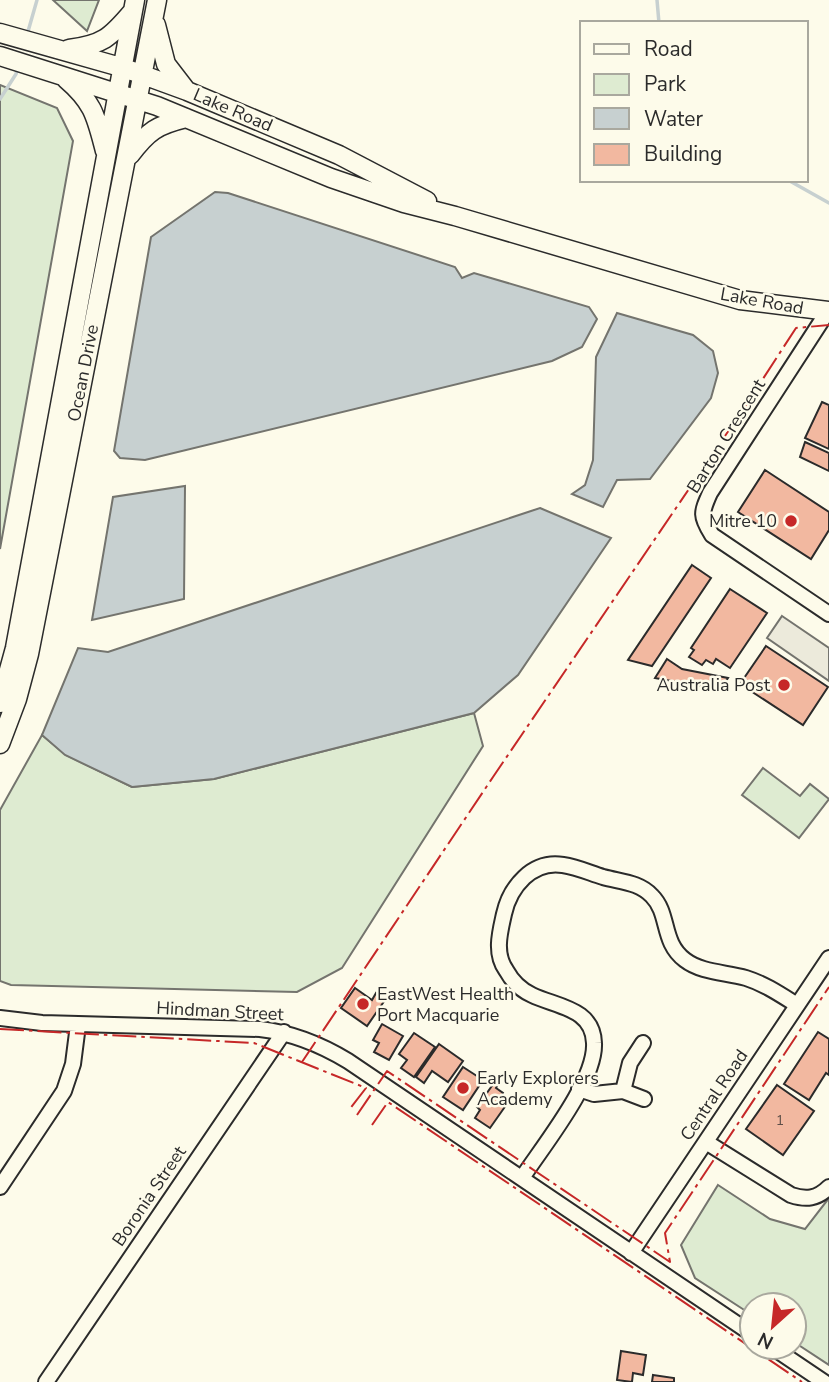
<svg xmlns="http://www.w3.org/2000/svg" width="829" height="1382" font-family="'Nunito Sans',sans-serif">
<rect width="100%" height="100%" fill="#fdfbea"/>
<path fill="#deebd1" stroke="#74746e" stroke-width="2" d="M53,0H99L87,31Z
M0,85L57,108L73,141L0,549Z
M474,713L483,746L342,968L297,992L11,985L0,981V810L42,735L66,755L132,787L214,779Z
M763,768L800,796L810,784L829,799L799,838L742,795Z
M718,1185L770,1219L805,1229L829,1198V1365L794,1342V1305H752V1315L695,1278L681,1245Z"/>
<path fill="#eceadb" stroke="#74746e" stroke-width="2" d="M782,616L829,648V681L767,638Z"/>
<path fill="#c7d0d0" stroke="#74746e" stroke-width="2" d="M215,192L228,193L455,267L462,278L474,273L589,307L597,319L582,347L552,361L145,460L120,458L114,451L151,237Z
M617,313L693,335L713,351L718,373L711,398L650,479L617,480L603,507L572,494L585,485L593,460L596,357Z
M185,486L184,599L92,620L113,497Z
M540,508L611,538L518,675L474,713L214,779L132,787L65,755L42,735L78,648L108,652Z"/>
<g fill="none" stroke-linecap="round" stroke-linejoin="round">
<path stroke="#c7d0d0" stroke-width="3.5" d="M657,0L659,23
M27,35L37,0
M0,99L16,74L18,66
M788,180L829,203"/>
</g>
<path fill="#f2b8a0" stroke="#2b2b2b" stroke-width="2" d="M822,402L829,405V449L805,438Z
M805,442L829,453V471L800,457Z
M765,470L829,512V530L811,559L738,512Z
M692,565L711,578L652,666L628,660Z
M730,589L767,613L730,668L716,659L713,664L706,660L702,665L689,657L694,650L691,648Z
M766,646L828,687L803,725L740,684Z
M667,659L682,669L728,678L720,690L655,678Z
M355,988L372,1000L376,993L385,1000L367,1026L341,1008Z
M382,1024L403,1036L389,1060L374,1052L379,1043L373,1040Z
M818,1032L829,1039V1075L826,1073L809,1100L784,1084Z
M414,1033L435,1047L414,1077L401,1068L407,1060L399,1054Z
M439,1044L463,1061L448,1082L432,1071L424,1083L416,1077Z
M463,1067L483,1080L463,1110L443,1097Z
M494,1083L497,1086L496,1088L503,1093L502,1096L509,1101L490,1128L475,1118L480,1110L477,1107Z
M777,1085L814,1111L783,1155L746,1129Z
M621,1351L646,1355L643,1375L633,1373L632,1382L617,1380Z
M653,1375L674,1378V1382H652Z"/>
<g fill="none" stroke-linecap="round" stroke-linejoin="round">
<defs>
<path id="minor" d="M828,311L710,493C701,513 700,516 712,535L829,614
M0,1018L42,1023L260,1029C293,1033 320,1044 348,1061L752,1334
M579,1089L594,1094L623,1091L644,1099
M623,1091L630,1063L643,1043
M706,1142L791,1195C806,1200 817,1199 829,1187
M522,1178C543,1146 596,1081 594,1043C593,1008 557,1007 532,995C521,990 512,981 506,970C494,953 500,932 504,914C510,887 532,860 563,865C577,867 590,873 603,877C621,882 639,882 652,896C670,914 661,942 685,960C702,973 726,972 746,978C765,984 781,995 797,1005
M0,1187L64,1091L73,1064L78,1025
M631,1253L829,958
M772,1347L824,1382
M46,1382L284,1032"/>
<path id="major" d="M156,25L166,64L186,90
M0,33L124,68L187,91L339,155L427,201
M69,49C102,45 110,38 132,12
M0,56L157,106L331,178L404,203L455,216L740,300L829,311
M66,79C94,103 96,117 105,151
M130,155C148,131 157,125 186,118
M0,703L15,648L135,0
M0,744L17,699L29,654L157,0"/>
</defs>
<use href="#minor" stroke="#2b2b2b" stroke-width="18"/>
<use href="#major" stroke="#2b2b2b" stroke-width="21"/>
<use href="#minor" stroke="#fdfbea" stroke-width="14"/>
<use href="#major" stroke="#fdfbea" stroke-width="18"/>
<path stroke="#c62828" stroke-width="2" stroke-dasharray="24 5 3.5 5" stroke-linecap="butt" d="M0,1029L254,1043L366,1088L349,1110
M302,1062L493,777L742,411L796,328L829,325
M357,1115L387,1071L670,1262L665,1233L829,987
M372,1125L388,1102L802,1382"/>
</g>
<g fill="#c62828" stroke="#fdfbea" stroke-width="2.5">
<circle cx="791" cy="521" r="7"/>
<circle cx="784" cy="685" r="7"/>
<circle cx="363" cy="1004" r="7"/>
<circle cx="463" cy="1088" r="7"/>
</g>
<g text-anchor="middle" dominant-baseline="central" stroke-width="5" stroke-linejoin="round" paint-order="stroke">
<g font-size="14" fill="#5d4e48">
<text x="780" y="1120">1</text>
</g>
<g font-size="18" fill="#2b2b2b" stroke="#fdfbea">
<text transform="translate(233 110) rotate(23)">Lake Road</text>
<text transform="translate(762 301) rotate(10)">Lake Road</text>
<text transform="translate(83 373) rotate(-79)">Ocean Drive</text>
<text transform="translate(726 436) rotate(-58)">Barton Crescent</text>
<text transform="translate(220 1011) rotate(3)">Hindman Street</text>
<text transform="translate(714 1095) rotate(-56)">Central Road</text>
<text transform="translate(149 1196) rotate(-56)">Boronia Street</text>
</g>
<g font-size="18" fill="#2b2b2b" stroke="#fdfbea" text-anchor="end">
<text x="777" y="521">Mitre 10</text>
<text x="770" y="685">Australia Post</text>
<text x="377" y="994" text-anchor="start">EastWest Health<tspan x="377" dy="21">Port Macquarie</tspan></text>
<text x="477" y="1078" text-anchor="start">Early Explorers<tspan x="477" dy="21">Academy</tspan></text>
</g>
</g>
<rect x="580" y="21" width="228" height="161" fill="#fdfbea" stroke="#a9a89e" stroke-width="2"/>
<rect x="594" y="44" width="35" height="10" fill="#fdfbea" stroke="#a9a89e" stroke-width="2"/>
<text x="644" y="56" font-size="21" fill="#2b2b2b">Road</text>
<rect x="594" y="74" width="35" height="21" fill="#deebd1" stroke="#a9a89e" stroke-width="2"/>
<text x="644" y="91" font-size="21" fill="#2b2b2b">Park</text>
<rect x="594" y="108" width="35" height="21" fill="#c7d0d0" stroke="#a9a89e" stroke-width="2"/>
<text x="644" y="126" font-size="21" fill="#2b2b2b">Water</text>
<rect x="594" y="144" width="35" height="21" fill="#f2b8a0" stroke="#a9a89e" stroke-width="2"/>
<text x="644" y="161" font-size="21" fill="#2b2b2b">Building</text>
<g transform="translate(773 1326) rotate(207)"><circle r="33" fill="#fdfbea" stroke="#a9a89e" stroke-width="2"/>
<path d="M0-5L12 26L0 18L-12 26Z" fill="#c62828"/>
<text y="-10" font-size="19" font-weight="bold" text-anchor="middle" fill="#2b2b2b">N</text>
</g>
</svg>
